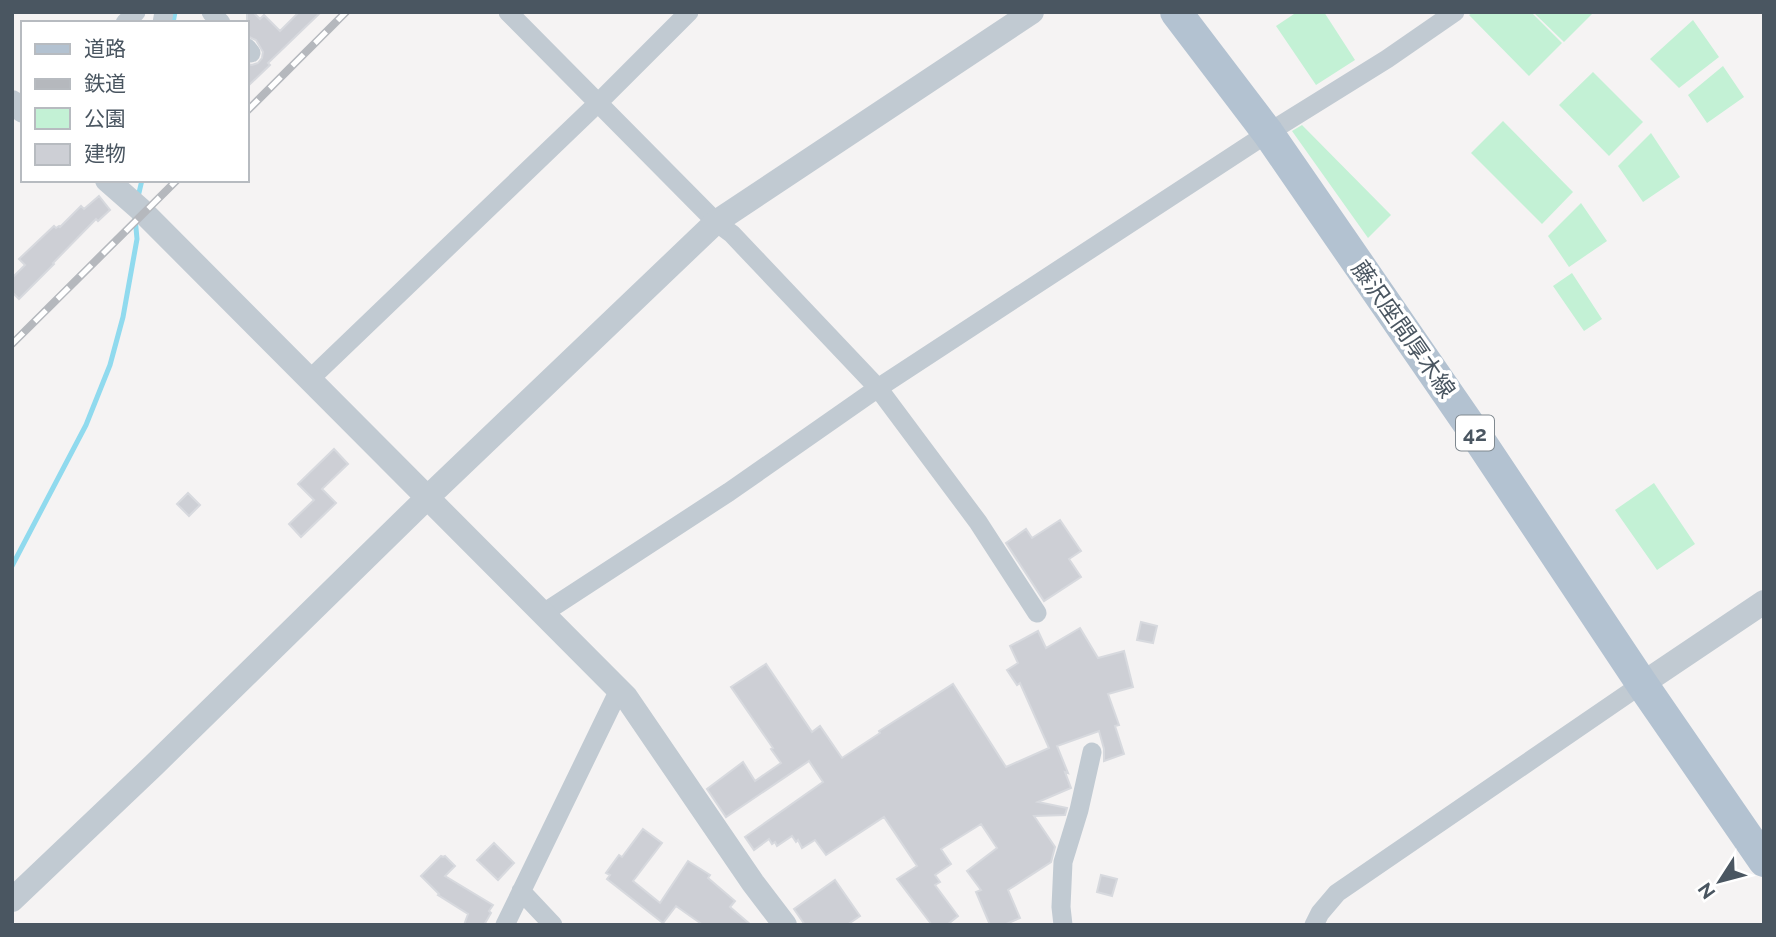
<svg xmlns="http://www.w3.org/2000/svg" width="1776" height="937" font-family="Raleway,'Noto Sans JP',sans-serif">
<rect width="100%" height="100%" fill="#f5f3f3"/>
<path fill="#c3f1d5" d="M1297,12H1324L1355,60L1316,85L1276,26Z
M1474,12H1531L1562,43L1529,76L1469,15Z
M1533,12H1594L1564,42Z
M1693,20L1719,57L1679,88L1650,59Z
M1723,66L1744,97L1707,123L1688,95Z
M1593,72L1643,122L1609,156L1559,105Z
M1503,121L1573,192L1542,224L1471,153Z
M1302,125L1391,215L1368,238L1292,131Z
M1651,133L1680,177L1643,202L1618,166Z
M1581,203L1607,241L1569,267L1548,236Z
M1572,273L1602,319L1584,331L1553,286Z
M1654,483L1695,544L1657,570L1615,510Z"/>
<g fill="none" stroke-linecap="round" stroke-linejoin="round">
<path stroke="#90daee" stroke-width="5" d="M173,23L175,12
M138,197L142,180
M12,566L86,425L110,365L123,317L137,239L135,217"/>
</g>
<path fill="#cdcfd5" stroke="#d7d9de" stroke-width="2" d="M247,12H253L260,19L264,15L280,31L299,12H321L268,63L270,65L247,87V64L252,65L258,63L262,58L263,52L256,40L247,36Z
M99,196L110,210L98,221L96,219L53,263L54,264L19,299L12,292V278L25,265L19,259L54,226L56,228L59,226L60,227L81,206L84,209Z
M334,449L348,464L322,489L336,503L301,537L289,524L314,500L298,484Z
M188,493L200,505L189,516L177,504Z
M1060,520L1081,551L1069,559L1081,577L1044,601L1006,543L1026,529L1032,538Z
M1141,622L1157,626L1153,643L1137,640Z
M1080,628L1098,658L1124,651L1133,687L1108,694L1119,725L1115,726L1124,754L1104,761V749L1099,731L1057,746L1068,773L1065,772L1071,788L1038,802L1067,808L1065,815L1034,816L1055,847L1051,862L1008,890L1020,918L1004,925H990L976,892L981,890L967,871L997,848L981,824L941,849L951,864L935,875L940,882L935,885L958,916L947,925H932L897,879L917,866L884,817L826,855L815,840L802,848L798,840L796,842L792,836L777,846L775,842L772,844L769,839L754,850L745,837L823,782L809,761L726,817L707,789L743,762L755,781L781,763L771,749L773,748L731,687L766,664L812,732L820,726L842,758L880,733L879,731L953,684L1006,767L1049,748L1020,683L1017,685L1007,670L1018,663L1010,646L1038,631L1046,648Z
M643,829L662,843L633,881L660,903L688,861L710,875L708,878L735,901L730,907L751,925H703L676,906L663,923L607,879L610,875L606,873L619,855L622,857Z
M494,843L514,863L498,880L477,860Z
M441,856L443,857L445,856L455,866L445,876L493,905L489,911L491,913L484,925H464L468,914L438,895L439,894L421,876Z
M1101,875L1117,879L1112,896L1097,892Z
M835,880L860,916L847,925H805L794,909Z"/>
<g fill="none" stroke-linecap="round" stroke-linejoin="round">
<path stroke="#c1cad2" stroke-width="19" d="M211,12L221,23
M508,12L716,222L732,234L878,388L978,522L1037,613
M125,23L136,12
M162,23L164,12
M247,48L251,53
M310,379L598,103L689,12
M542,614L729,492L878,388L1268,133L1387,59L1455,12
M521,891L553,925
M505,925L619,690
M1063,925L1061,907L1063,862L1079,810L1092,752
M1314,925L1320,913L1337,893L1642,684"/>
<path stroke="#c1cad2" stroke-width="24" d="M12,102L23,111
M107,180L140,209L626,697L753,883L785,925
M1642,684L1764,602
M12,900L154,765L428,497L716,222L1032,12"/>
<path stroke="#b3c2d1" stroke-width="32" d="M1176,12L1268,133L1468,423L1642,684L1764,861"/>
<defs>
<path id="rail" d="M247,111L346,12
M12,344L177,180"/>
</defs>
<use href="#rail" stroke="#b5b8bd" stroke-width="8"/>
<use href="#rail" stroke="#fff" stroke-width="5" stroke-dasharray="16" stroke-linecap="butt"/>
</g>
<g text-anchor="middle" dominant-baseline="central" stroke-width="7" stroke-linejoin="round" paint-order="stroke">
<rect fill="#fff" stroke="#808990" stroke-width="2" x="1456" y="415.5" width="38" height="35" rx="5"/>
<g font-size="21" font-weight="bold" fill="#4a5661">
<text x="1475" y="433">42</text>
</g>
<g font-size="23" fill="#4a5661" stroke="#fff">
<text transform="translate(1404 329) rotate(55)">藤沢座間厚木線</text>
</g>
</g>
<rect width="1776" height="937" fill="none" stroke="#4a5661" stroke-width="28"/>
<rect x="21" y="21" width="228" height="161" fill="#ffffff" stroke="#b7bbc0" stroke-width="2"/>
<rect x="35" y="44" width="35" height="10" fill="#b3c2d1" stroke="#b7bbc0" stroke-width="2"/>
<text x="84" y="56" font-size="21" fill="#4a5661">道路</text>
<rect x="35" y="79" width="35" height="10" fill="#b5b8bd" stroke="#b7bbc0" stroke-width="2"/>
<text x="84" y="91" font-size="21" fill="#4a5661">鉄道</text>
<rect x="35" y="108" width="35" height="21" fill="#c3f1d5" stroke="#b7bbc0" stroke-width="2"/>
<text x="84" y="126" font-size="21" fill="#4a5661">公園</text>
<rect x="35" y="144" width="35" height="21" fill="#cdcfd5" stroke="#b7bbc0" stroke-width="2"/>
<text x="84" y="161" font-size="21" fill="#4a5661">建物</text>
<g transform="translate(1720 881) rotate(234)" stroke="#ffffff" stroke-width="5" paint-order="stroke">
<path d="M0-5L12 26L0 18L-12 26Z" fill="#4a5661"/>
<text y="-10" font-size="19" font-weight="bold" text-anchor="middle" fill="#4a5661">N</text>
</g>
</svg>
